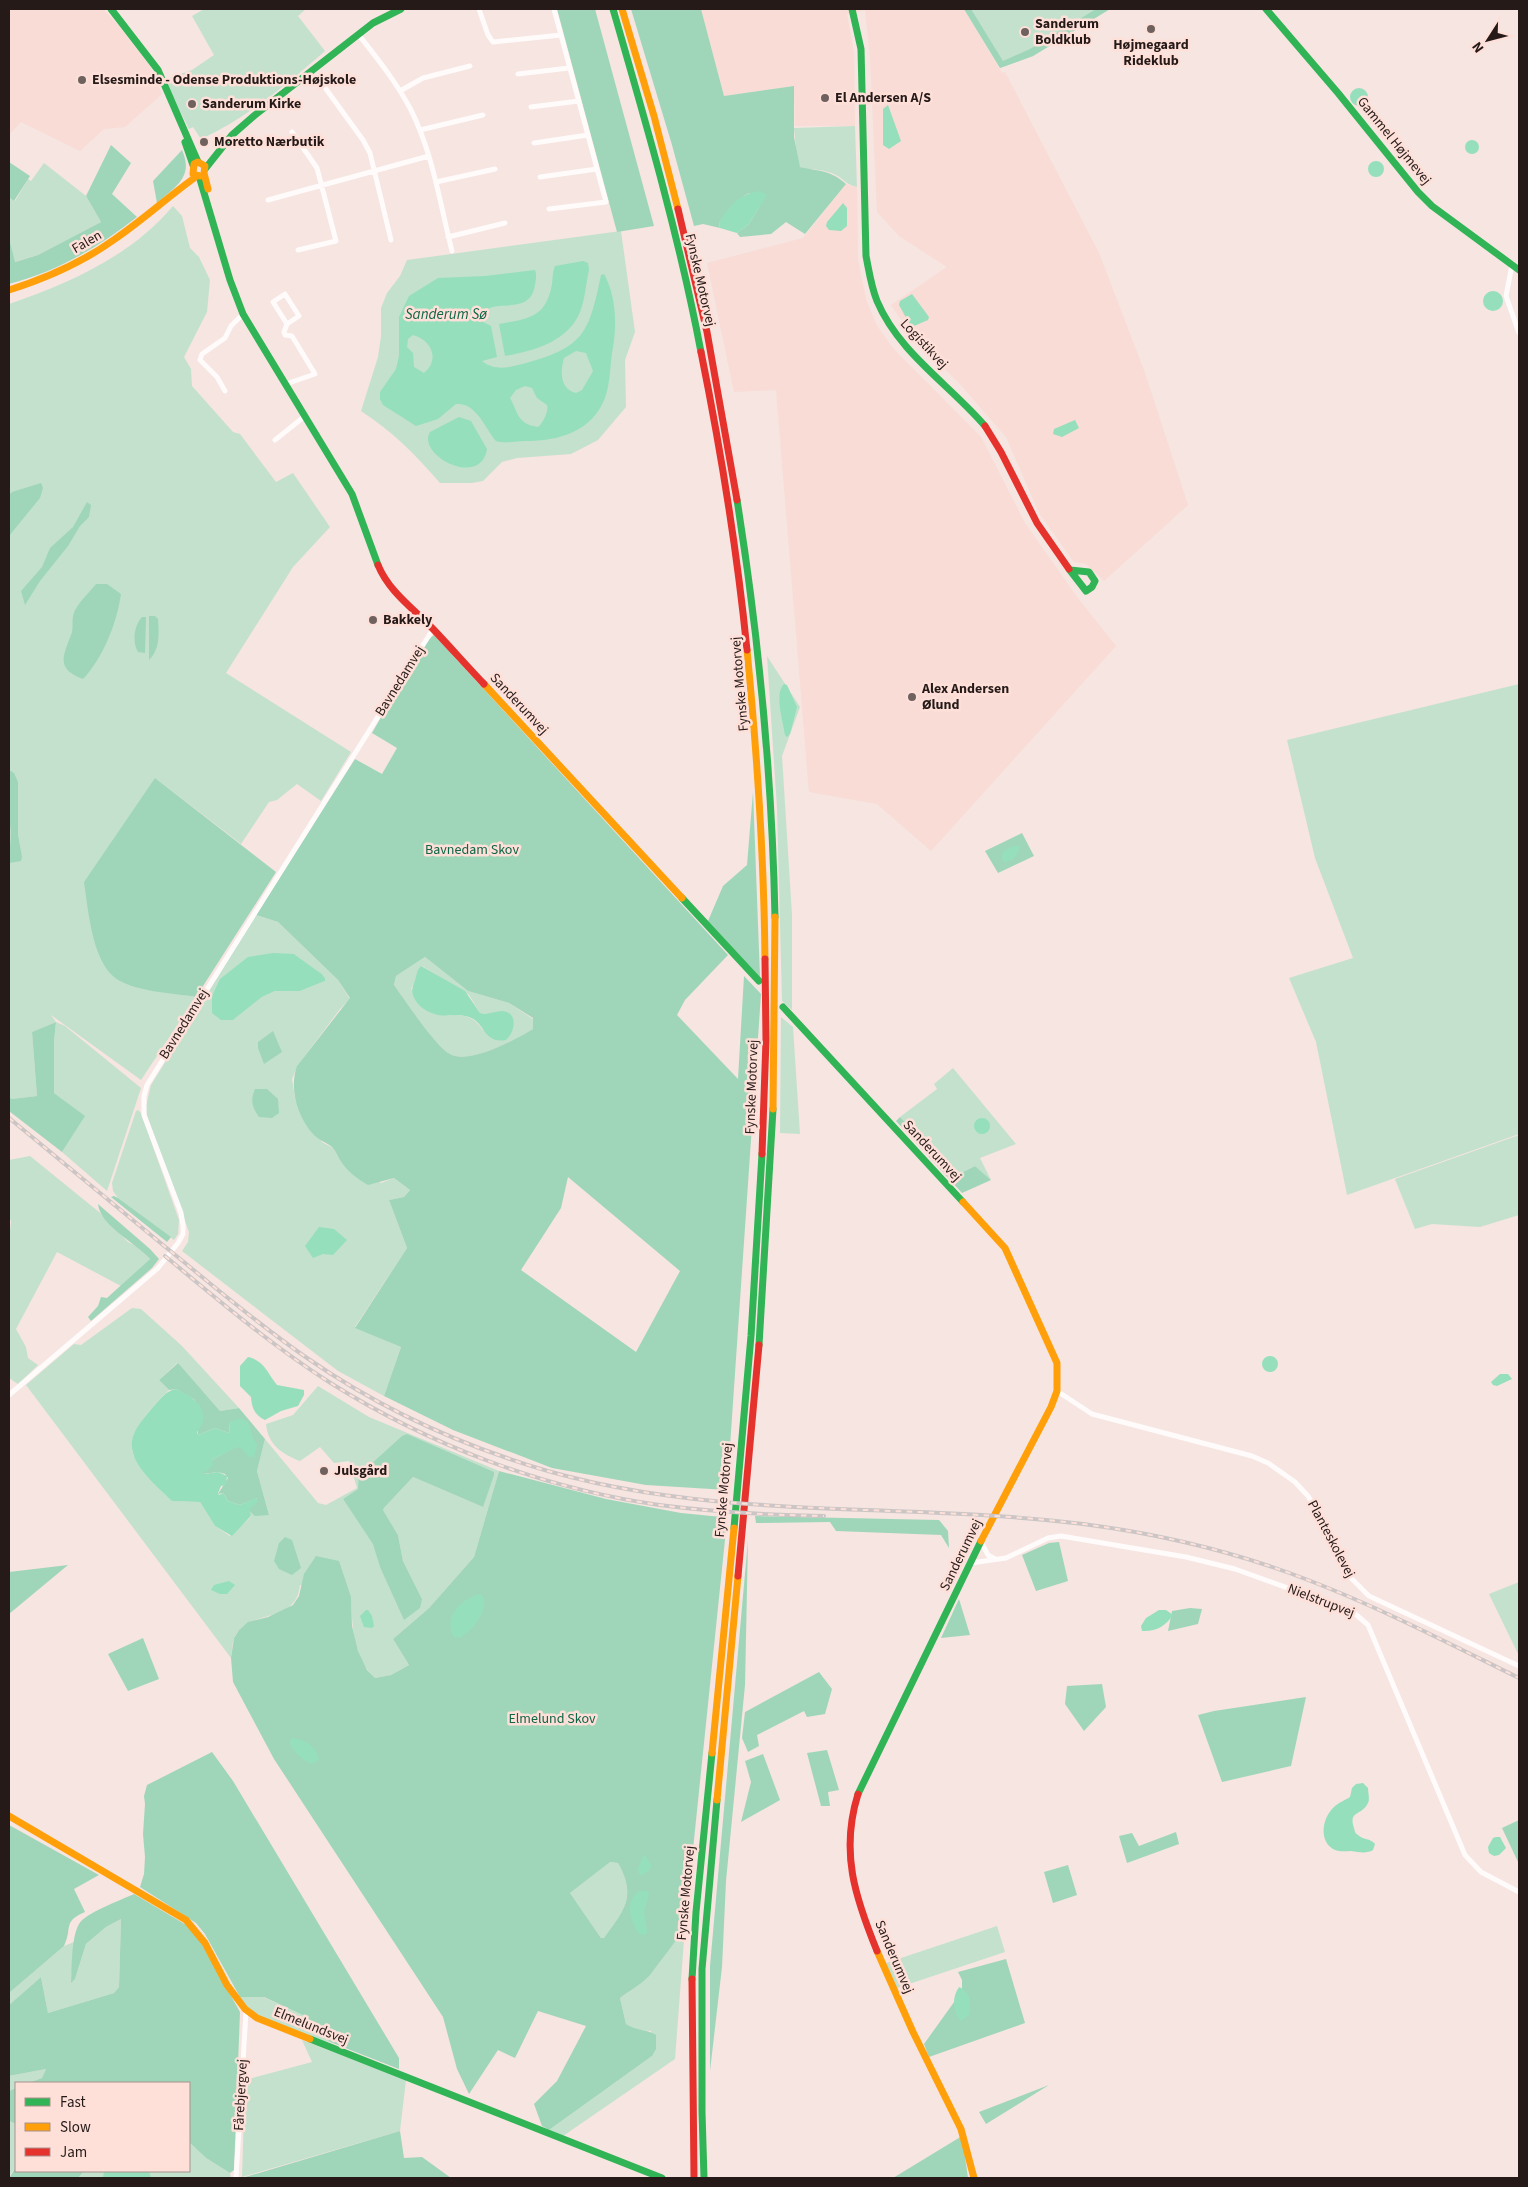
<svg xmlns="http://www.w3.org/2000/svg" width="1528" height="2187" font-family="'Source Sans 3',sans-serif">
<rect width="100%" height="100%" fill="#f6e5e1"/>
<path fill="#f8dcd5" d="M9,9H103L119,26L150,66L162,94L125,127L104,129L80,151L21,122L9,135Z
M701,9H964L1002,73L1005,72L1099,253L1145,373L1188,505L1104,581L1086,564L1074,562L1039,513L1006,437L959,383L916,341L891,305L947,267L899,236L877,212L870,56L865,10L847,14L854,52L855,126H795L794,86L724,96Z
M846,184L857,187L858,260L866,299L876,324L892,347L981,437L1025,523L1077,597L1116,646L931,851L877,804L809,792L776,390L734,392L707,263L803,238Z"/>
<path fill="#c4e1ce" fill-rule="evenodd" d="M204,9H306L298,16L325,51C287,84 247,118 201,139L193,127L189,129L169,89L168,81L171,77L192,70L214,55L192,16Z
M964,9H1110L1033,56L1000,68Z
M855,126L857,187C845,184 845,180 836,175C824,169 812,170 800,167L797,160L794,128Z
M44,163L86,196L101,222L38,255L14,262L9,238V197L15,201L28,179L31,181Z
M173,206L182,216L190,248L199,257L210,280L207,312L184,357L191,369L192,386L233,432L240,434L276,482L293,473L330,527L293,567L226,673L351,752L321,801L297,784L277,800L269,802L241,844L155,778L136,987L196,997L141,1080L51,1015L56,1022L65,1026L141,1088L107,1191L62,1152L84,1116L54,1093V1042L56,1022L32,1032L37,1096L12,1099L9,1097V304C70,283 131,256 173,206Z
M621,231L635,332L625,360L626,407L598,440L571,454L517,458L502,462L483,481L472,483H440C415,454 393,432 361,411L378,357L381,336V308L387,293L400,276L407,260Z
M767,656L800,707L782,756L792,915V1010L782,1001L777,808Z
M1519,684V1134L1347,1195L1316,1042L1289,978L1353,958L1315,858L1287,740Z
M256,915L278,922L338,980L350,999L340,1009L298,1065L292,1079L295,1098L304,1120L322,1142L333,1148L341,1162L381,1183L394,1178L410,1190L404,1197L389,1200L407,1248L355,1327L401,1347L384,1396L338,1371L182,1251L188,1242L189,1232L147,1116L146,1106L151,1085ZM294,954L322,974L325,978V981L300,991H275L262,997L233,1020Z
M425,957L468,991L509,1003L533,1019V1029C516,1039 470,1065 450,1054C436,1047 405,1000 394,985L396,976ZM422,966L469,995L480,1013L489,1014L502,1011L483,1030C473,1016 464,1014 448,1016L411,989Z
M781,1017L793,1027L800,1134L780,1133Z
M953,1068L1016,1144L980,1158L991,1180L975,1166L957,1175L900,1117L937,1089L934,1084Z
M138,1110L141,1113L179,1220L178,1234L174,1240L118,1198L113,1191L112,1183L136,1111Z
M1519,1135V1215L1480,1227L1432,1224L1415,1229L1395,1179Z
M30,1156L99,1212L128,1242L138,1247L150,1259L121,1286L57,1252L16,1329L26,1347L28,1358L38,1365L18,1384L9,1378V1240L11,1221L9,1217V1160Z
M132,1308L141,1309L182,1346L239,1408L220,1411L177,1363L159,1380L169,1390C155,1404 124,1434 134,1456C141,1473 160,1488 172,1501L200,1502L215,1526L230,1536L249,1519L251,1515L248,1510L269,1515L257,1471L265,1439L318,1503L326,1505L357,1488L349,1461L334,1463L320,1447L300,1461C282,1454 268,1445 266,1424L293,1415L318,1386L369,1417L499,1471L474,1557L429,1608L393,1639L409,1665L391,1675L375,1678C353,1658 352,1625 351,1597L300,1585C296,1626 248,1607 234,1638C232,1644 232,1652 231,1658L26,1385L74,1344L81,1345ZM407,1434L483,1507L413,1477L384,1508L383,1510L398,1535L403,1561L422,1599L380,1567L374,1544L343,1499L358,1489Z
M1519,1582V1656L1489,1594Z
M609,1862L618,1863C637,1897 624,1910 604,1938H601L570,1893Z
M121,1919L119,1987L114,1993L48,2013L41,1977L9,2005V1993L64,1946L74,1942L71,1982L75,1979L86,1944L106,1927Z
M997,1926L1005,1952L897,1988L886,1963Z
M685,1927L675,2059L563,2136L549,2130L652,2056L651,2031L635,2030L626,2024L620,1998C629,1991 644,1983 651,1974C662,1959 675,1943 685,1927Z
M240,1997H263L307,2017L330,2042C308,2037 249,2020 240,1997Z
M302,2040L406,2080L400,2131L242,2177L245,2080L312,2062Z
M46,2069L42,2078L28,2083H16V2088L9,2091V2076Z
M9,2121L16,2124V2167L9,2176Z
M189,2142L206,2158L230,2173L231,2178H78L84,2171H189Z"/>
<path fill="#9fd6ba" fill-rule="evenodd" d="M557,9H595L654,226L617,232Z
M631,9H701L724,96L794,86V137L800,167C818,171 831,170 846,184L805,234L786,222L771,234L740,237L737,233L749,224L760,206L749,193C734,201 728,210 719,223L720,228L703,224L694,226L672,145Z
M964,9H971L1003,61L1030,49L1096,9H1110L1033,56L1000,68Z
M111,145L131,163L112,194L137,217C99,247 56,272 9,284V238L15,262L38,255L101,222L86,196Z
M182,150C194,177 176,186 157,203L153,181Z
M9,162L30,176L14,201L9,197Z
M41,483L43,488L40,498L9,536V495L12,492Z
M87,502L91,505L89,517L80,526L68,546L40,581L25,605L21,591L42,567L50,548L73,527Z
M96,584H107L121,594C117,623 103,658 83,679C54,668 64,655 72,632C73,627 72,621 73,616C75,605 89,593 96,584Z
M149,616H155L158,619C159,634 160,649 149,660Z
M142,617H146L145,653L138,652C132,643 134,625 142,617Z
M434,635L728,955L685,1000L677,1015L738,1079L744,976L761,994L727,1490L646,1485L552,1468L453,1430L384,1396L401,1347L355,1328L407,1248L389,1200L404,1197L410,1190L394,1178L368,1185C358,1179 349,1173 342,1163C338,1158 336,1151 332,1147C326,1142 318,1140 313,1134C297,1116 289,1088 297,1066L350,998L338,980L278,922L256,915L355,759L382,774L397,748L372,733L423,644ZM425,957L468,991L509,1003L533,1018V1029C516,1039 470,1065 450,1054C436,1047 405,1000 394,985L396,976ZM568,1177L680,1271L636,1352L521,1270L561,1208Z
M9,770L14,773L18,782V835L22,857L21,861L9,863C9,851 13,832 9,821Z
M155,778L276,872L196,997C173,993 133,992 114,977C92,959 88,909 84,882Z
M753,792L760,977L708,921L723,886L747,865Z
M1022,833L1034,856L998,873L985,851Z
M56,1022L54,1042V1093L85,1116L62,1152L9,1111V1097L12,1099L37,1096L32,1032Z
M273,1031L282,1052L264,1064L258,1048V1042Z
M255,1089H267L278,1099L279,1113L272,1118L259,1117C252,1107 250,1101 255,1089Z
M900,1117L957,1175L975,1166L991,1180L962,1193L896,1121Z
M114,1196L118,1198L171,1237L167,1242L111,1197Z
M98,1204L150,1249L159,1259L152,1268L91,1321L88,1317L98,1306L101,1297L107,1298L150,1259C136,1243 100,1226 98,1204Z
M178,1363L220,1411L239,1408L265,1439L257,1471L269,1515L255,1516L248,1510L257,1498L240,1505L228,1501L223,1493L218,1494L228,1478L225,1474L218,1472L203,1474L202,1472L212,1460L234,1448L230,1422L229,1433L215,1428L198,1435L195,1400L176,1389L169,1390L159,1380Z
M407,1434L494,1472V1475L483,1507L413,1477L384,1508L383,1510L398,1535L403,1561L422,1599L420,1608L404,1620L380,1567L373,1544L343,1499L358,1489L359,1475L402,1436Z
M499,1471L606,1499L681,1513L722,1517L726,1530L685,1927C675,1943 662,1959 651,1974C644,1983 629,1991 620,1998L626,2024C636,2031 647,2029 656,2035V2049L652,2056L549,2130L542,2126L534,2104L557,2081L586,2026L538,2011L515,2058L498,2050L469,2094L457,2069L443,2017L274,1759L233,1682L231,1658L234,1638L239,1630L248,1622L268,1617L293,1605L299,1596L304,1574L316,1556L339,1561L351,1597L352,1626L358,1651L367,1670L375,1678L391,1675L409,1665L393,1639L429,1608L474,1557ZM610,1862L618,1863C637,1897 624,1910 604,1938H601L570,1893Z
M755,1516L939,1520L948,1531L949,1548L941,1535L836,1531L830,1522L756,1523Z
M285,1537L292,1540L301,1568L292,1575L279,1569L274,1561L279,1543Z
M748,1540L745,1685L726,1881L722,1967L710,2071V1966Z
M1059,1542L1068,1581L1036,1591L1022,1555L1049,1543Z
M68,1565L9,1614V1572Z
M959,1599L970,1635L941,1638Z
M1190,1608L1202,1609L1198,1624L1168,1631L1172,1611Z
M143,1638L159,1679L128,1691L108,1654Z
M819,1672L832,1689L825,1714L807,1717L804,1711L757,1735L759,1746L748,1752L742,1738L745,1712Z
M1102,1684L1106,1707L1084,1731L1065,1704L1067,1686Z
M1306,1697L1291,1766L1222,1782L1198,1715L1214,1711Z
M827,1750L839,1790L828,1792L830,1806H821L807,1753Z
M212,1752L233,1781L399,2058V2069L330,2042L307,2017L264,1997H240L205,1934L196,1923L140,1887L144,1874L145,1857L143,1834L145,1804L144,1796L147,1785Z
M763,1754L780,1800L741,1822L751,1782L745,1761Z
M1519,1820V1864L1502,1828Z
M9,1825L99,1875L74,1889L85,1912C62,1922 73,1927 64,1946L9,1993Z
M1176,1832L1179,1844L1127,1863L1119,1836L1132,1833L1139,1846Z
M1068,1865L1077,1895L1053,1903L1044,1872Z
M134,1894L188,1926L198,1937L240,2012L234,2170L230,2173L206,2158L189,2142V2083H28L42,2078L46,2069L9,2076V2005L41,1977L48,2013L114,1993L119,1987L121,1919L106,1927L86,1944L75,1979L71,1983C72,1967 71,1938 79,1924C85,1913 121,1900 134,1894Z
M1006,1959L1025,2023L929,2057L924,2044L962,1991V1980L958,1972Z
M1049,2085L986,2124L979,2112Z
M16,2088V2124L9,2121V2091Z
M400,2131L404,2158L422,2157L451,2178H242Z
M962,2136L968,2178H893Z
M16,2167V2171H84L78,2178H9Z"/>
<path fill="#95dfbc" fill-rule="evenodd" d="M1350 97a9 9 0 1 1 18 0a9 9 0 1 1-18 0Z
M888,105L901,141L889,149L883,145V109Z
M1465 147a7 7 0 1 1 14 0a7 7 0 1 1-14 0Z
M1368 169a8 8 0 1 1 16 0a8 8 0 1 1-16 0Z
M759,191L767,195L749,224L737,233L720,228L719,223C729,206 739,194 759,191Z
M843,203L847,208V226L841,231L829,230L826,226L827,222Z
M583,261L588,263L589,270C586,283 585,300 580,312C568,342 533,351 505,356L499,324C525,319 544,319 551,289C553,282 552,273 555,266Z
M535,270C537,275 536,280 535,285C530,316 498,298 483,312L481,317L483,322L491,326L497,357L482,361C496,372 510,367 526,363C585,347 589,332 601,275L604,274C617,297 617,328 612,353C610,368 610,384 605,398C592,432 558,441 526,441C515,441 506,444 496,441C485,428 476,402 456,404L438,419L416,426L383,405L380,399V392L396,369L399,356V317L409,296L438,278L485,276ZM413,335C432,340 440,360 424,373L414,367L413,353L407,347L408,339ZM576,351L586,353L593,371L582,390L576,393C560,389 560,372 564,358ZM525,386L532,388L537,398L547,405C549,411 543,423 538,427C517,424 518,412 510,398L516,390Z
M1483 301a10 10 0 1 1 20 0a10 10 0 1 1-20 0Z
M912,294L929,317L928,320L914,326L909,323L899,305L900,301Z
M459,417L471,421L487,449C481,489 416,455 430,432Z
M1075,420L1079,428L1062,437L1053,434L1054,429Z
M784,684L787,685L797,707L790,734L787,737L785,735C783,721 774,694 784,684Z
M1014,846H1020C1018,856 1013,861 1004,862L1001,856L1005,850Z
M273,953L294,954L322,974L325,978V981L300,991H275L262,997L233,1020H221L212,1013V996L220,979L248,957Z
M421,966L465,991L480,1013C488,1015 493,1012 501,1011C518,1011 516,1031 506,1040C483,1044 486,1023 469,1017C459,1013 449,1017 438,1015C423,1012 407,998 414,983C417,976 416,971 421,966Z
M974 1126a8 8 0 1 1 16 0a8 8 0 1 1-16 0Z
M319,1227L334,1229L347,1240L333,1255L323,1254L313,1258L305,1246Z
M1262 1364a8 8 0 1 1 16 0a8 8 0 1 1-16 0Z
M248,1357C265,1361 267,1373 277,1385L304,1390V1395L298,1406L281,1411L265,1420C255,1415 252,1409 251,1397L240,1386V1366Z
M1500,1374H1508L1512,1379L1497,1386L1493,1385L1491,1382Z
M176,1389C194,1397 214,1411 197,1432L198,1435L215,1428L229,1433L230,1422C236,1418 242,1418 248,1422L253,1438L257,1445L254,1457H249L241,1448L237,1447L212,1460L213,1465L207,1471L203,1472L204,1474L218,1472L227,1476L226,1485L221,1486L218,1493L219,1495L223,1493L228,1501L240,1505L256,1498L258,1501L249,1510L251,1515L249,1518L232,1536L215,1526L200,1502L172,1501C156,1485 123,1460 134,1434C138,1424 146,1416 152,1408C159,1401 166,1390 176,1389Z
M229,1581L235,1585L227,1594H220L211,1590L214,1585Z
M480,1594L484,1598C486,1614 473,1631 459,1638L453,1636C444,1615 461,1599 480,1594Z
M366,1610H368L372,1616L374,1626L372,1628L364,1627L360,1616Z
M1159,1610H1166L1173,1615C1166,1626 1155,1632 1142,1631L1141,1626L1146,1618Z
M293,1738C306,1740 315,1746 319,1758L314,1764C306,1764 290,1749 289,1741Z
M1363,1783L1368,1788C1368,1793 1370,1799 1368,1803C1362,1816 1348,1810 1354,1828C1355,1832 1355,1833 1358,1835C1363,1840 1370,1838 1375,1844L1373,1850C1366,1854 1359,1852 1351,1851C1346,1851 1340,1852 1335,1850C1318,1842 1322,1818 1334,1807C1338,1803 1345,1800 1350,1797L1352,1788L1356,1784Z
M1496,1837H1500L1506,1848L1499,1855L1494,1856L1489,1853L1488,1847L1493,1838Z
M644,1854L652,1866L649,1871L642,1875L639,1874L638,1868Z
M639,1891H648L649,1894L644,1912L647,1931L646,1934L640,1935C630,1922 624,1902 639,1891Z
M959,1987C971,1992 971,2004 969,2015L961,2021C952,2011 952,1997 959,1987Z
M104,2171H149L151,2178H103Z"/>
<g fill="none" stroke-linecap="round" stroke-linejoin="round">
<path stroke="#fefbfa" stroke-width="5" d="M479,9L488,35L493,42L561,35
M358,34C377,58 397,83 411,110C433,154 440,204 452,251
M518,74L569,68
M326,89L363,140L370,153L391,240
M400,91L423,78L470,66
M531,107L579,101
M420,130L483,115
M292,132L317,168L336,241L298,250
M534,143L588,135
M540,177L597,169
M436,182L495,169
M268,200L429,156
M549,209L606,202L554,9
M448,237L505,223
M1512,265L1506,296L1519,333
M286,384L315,374L292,336L285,335L284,332L287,324L299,316L285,294L273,302L287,324
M225,391L217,377L200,360L202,354L225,338L231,326L243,314
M275,440L305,416
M1057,1391L1092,1414L1252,1456L1268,1463L1295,1482L1308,1496L1318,1513L1348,1575L1369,1596L1519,1666
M9,1395L158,1268L178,1243L183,1234V1225L181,1213L144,1115V1096L147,1085L433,629
M981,1542L988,1555L995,1559
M971,1563L1006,1558L1048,1538L1061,1536L1186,1557L1235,1569L1352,1611L1368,1625L1465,1855L1481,1872L1519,1892
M236,2178L246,2012"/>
<path stroke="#30b455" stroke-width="7" d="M111,9L158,70L198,162
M613,9C646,123 679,236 701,352
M852,9L861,49L866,256C869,271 871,286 877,301C899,353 949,384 985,426
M1266,9L1338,93L1418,192L1432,206L1519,270
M185,142L193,165
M205,169L232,135L255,115L373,23L401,9
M199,176L230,280L243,314L352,494L378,565
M737,500C759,638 772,778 775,917
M1069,569L1086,591L1092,587L1095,581L1089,572L1070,570
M682,898L759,981
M783,1007L963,1202
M759,1345L773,1109
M734,1528L751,1336L762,1154
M858,1794L981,1541
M692,1979L696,1912L712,1753
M310,2039L662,2178
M704,2178L702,2112V1969L717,1800"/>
<path stroke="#ff9f0a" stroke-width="7" d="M622,9L654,116L678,209
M200,176L193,174L194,164L198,162L205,166L204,173L208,189
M9,290C47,278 83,262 115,239C144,219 169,196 197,176
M747,650C757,753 764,856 765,959
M484,684L682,898
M773,1109L775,917
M963,1202L1005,1248L1057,1363V1391L1051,1407L981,1541
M712,1753L734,1528
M717,1800L738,1576
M9,1816L186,1920L205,1943L227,1985L245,2009L257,2018L310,2039
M877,1951L913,2032L961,2129L974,2178"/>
<path stroke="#e5322d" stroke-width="7" d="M678,209L707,332L737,500
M701,352C721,451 737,550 747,650
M985,426L1001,452L1037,523L1069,569
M378,565C389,592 414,609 434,630C451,648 467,666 484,684
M762,1154L766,1040L765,959
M738,1576L759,1345
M858,1794C840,1852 855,1897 877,1951
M692,1979L694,2178"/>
<defs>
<path id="rail" d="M9,1118C60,1160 111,1202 163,1245C210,1283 256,1323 307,1358C368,1400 436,1434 507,1458C693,1524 890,1500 1083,1524C1160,1534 1236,1552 1308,1580C1381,1608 1450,1644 1519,1678
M165,1256C218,1300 271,1345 329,1382C429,1445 542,1488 659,1505C714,1512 769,1515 824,1516"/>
</defs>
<use href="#rail" stroke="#cbc6c5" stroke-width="4"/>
<use href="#rail" stroke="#fee0d9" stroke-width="2" stroke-dasharray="5.5" stroke-linecap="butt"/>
</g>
<g fill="#6e615e" stroke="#fee0d9" stroke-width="2">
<circle cx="1151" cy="29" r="5"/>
<circle cx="1025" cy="32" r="5"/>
<circle cx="82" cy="80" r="5"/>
<circle cx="825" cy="98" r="5"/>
<circle cx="192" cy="104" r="5"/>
<circle cx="204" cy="142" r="5"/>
<circle cx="373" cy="620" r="5"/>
<circle cx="912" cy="697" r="5"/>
<circle cx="324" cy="1471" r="5"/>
</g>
<g text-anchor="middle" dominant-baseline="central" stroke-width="5" stroke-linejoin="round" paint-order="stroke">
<g font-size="14" font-weight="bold" fill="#251a18" stroke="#fee0d9" text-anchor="start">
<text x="1035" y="24">Sanderum<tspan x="1035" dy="16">Boldklub</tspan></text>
<text x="1151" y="45" text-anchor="middle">Højmegaard<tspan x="1151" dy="16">Rideklub</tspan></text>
<text x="92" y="80">Elsesminde - Odense Produktions-Højskole</text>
<text x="835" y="98">El Andersen A/S</text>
<text x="202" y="104">Sanderum Kirke</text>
<text x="214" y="142">Moretto Nærbutik</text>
<text x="383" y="620">Bakkely</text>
<text x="922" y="689">Alex Andersen<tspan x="922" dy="16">Ølund</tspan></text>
<text x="334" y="1471">Julsgård</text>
</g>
<g font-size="14" fill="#251a18" stroke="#fee0d9">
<text transform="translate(1394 141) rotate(51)">Gammel Højmevej</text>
<text transform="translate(87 242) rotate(-30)">Falen</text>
<text transform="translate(700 280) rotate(77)">Fynske Motorvej</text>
<text transform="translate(924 344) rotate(47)">Logistikvej</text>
<text transform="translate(400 681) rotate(-58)">Bavnedamvej</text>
<text transform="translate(740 684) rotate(-95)">Fynske Motorvej</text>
<text transform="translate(519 704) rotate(47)">Sanderumvej</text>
<text transform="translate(184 1024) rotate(-58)">Bavnedamvej</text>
<text transform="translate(752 1087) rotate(-88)">Fynske Motorvej</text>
<text transform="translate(932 1151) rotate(47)">Sanderumvej</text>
<text transform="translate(724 1490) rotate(-85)">Fynske Motorvej</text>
<text transform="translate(1331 1539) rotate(62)">Planteskolevej</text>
<text transform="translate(961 1555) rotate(-64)">Sanderumvej</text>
<text transform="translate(1321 1601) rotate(21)">Nielstrupvej</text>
<text transform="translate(686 1893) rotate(-85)">Fynske Motorvej</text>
<text transform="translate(894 1957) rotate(67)">Sanderumvej</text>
<text transform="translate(311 2026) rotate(22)">Elmelundsvej</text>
<text transform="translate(241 2095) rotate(-87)">Fårebjergvej</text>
</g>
<g font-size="14" fill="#0d6547" stroke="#fee0d9">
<text x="472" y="850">Bavnedam Skov</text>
<text x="552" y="1719">Elmelund Skov</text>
</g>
<g font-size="15" font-style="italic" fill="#0e6647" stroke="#fee0d9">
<text x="446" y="314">Sanderum Sø</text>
</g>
</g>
<rect width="1528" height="2187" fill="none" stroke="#251a18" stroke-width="20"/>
<rect x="15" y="2082" width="175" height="90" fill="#fee0d9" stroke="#a7918c"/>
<rect x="25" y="2098" width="25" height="8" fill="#30b455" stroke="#a7918c"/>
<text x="60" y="2107" font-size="15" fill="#251a18">Fast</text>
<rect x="25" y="2123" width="25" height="8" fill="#ff9f0a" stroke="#a7918c"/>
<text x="60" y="2132" font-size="15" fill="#251a18">Slow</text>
<rect x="25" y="2148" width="25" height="8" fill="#e5322d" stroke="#a7918c"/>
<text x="60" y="2157" font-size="15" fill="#251a18">Jam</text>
<g transform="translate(1488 40) rotate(234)" stroke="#fee0d9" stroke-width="4" paint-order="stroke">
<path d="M0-4L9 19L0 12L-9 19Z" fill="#251a18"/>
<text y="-8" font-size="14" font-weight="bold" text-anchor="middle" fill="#251a18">N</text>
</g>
</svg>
